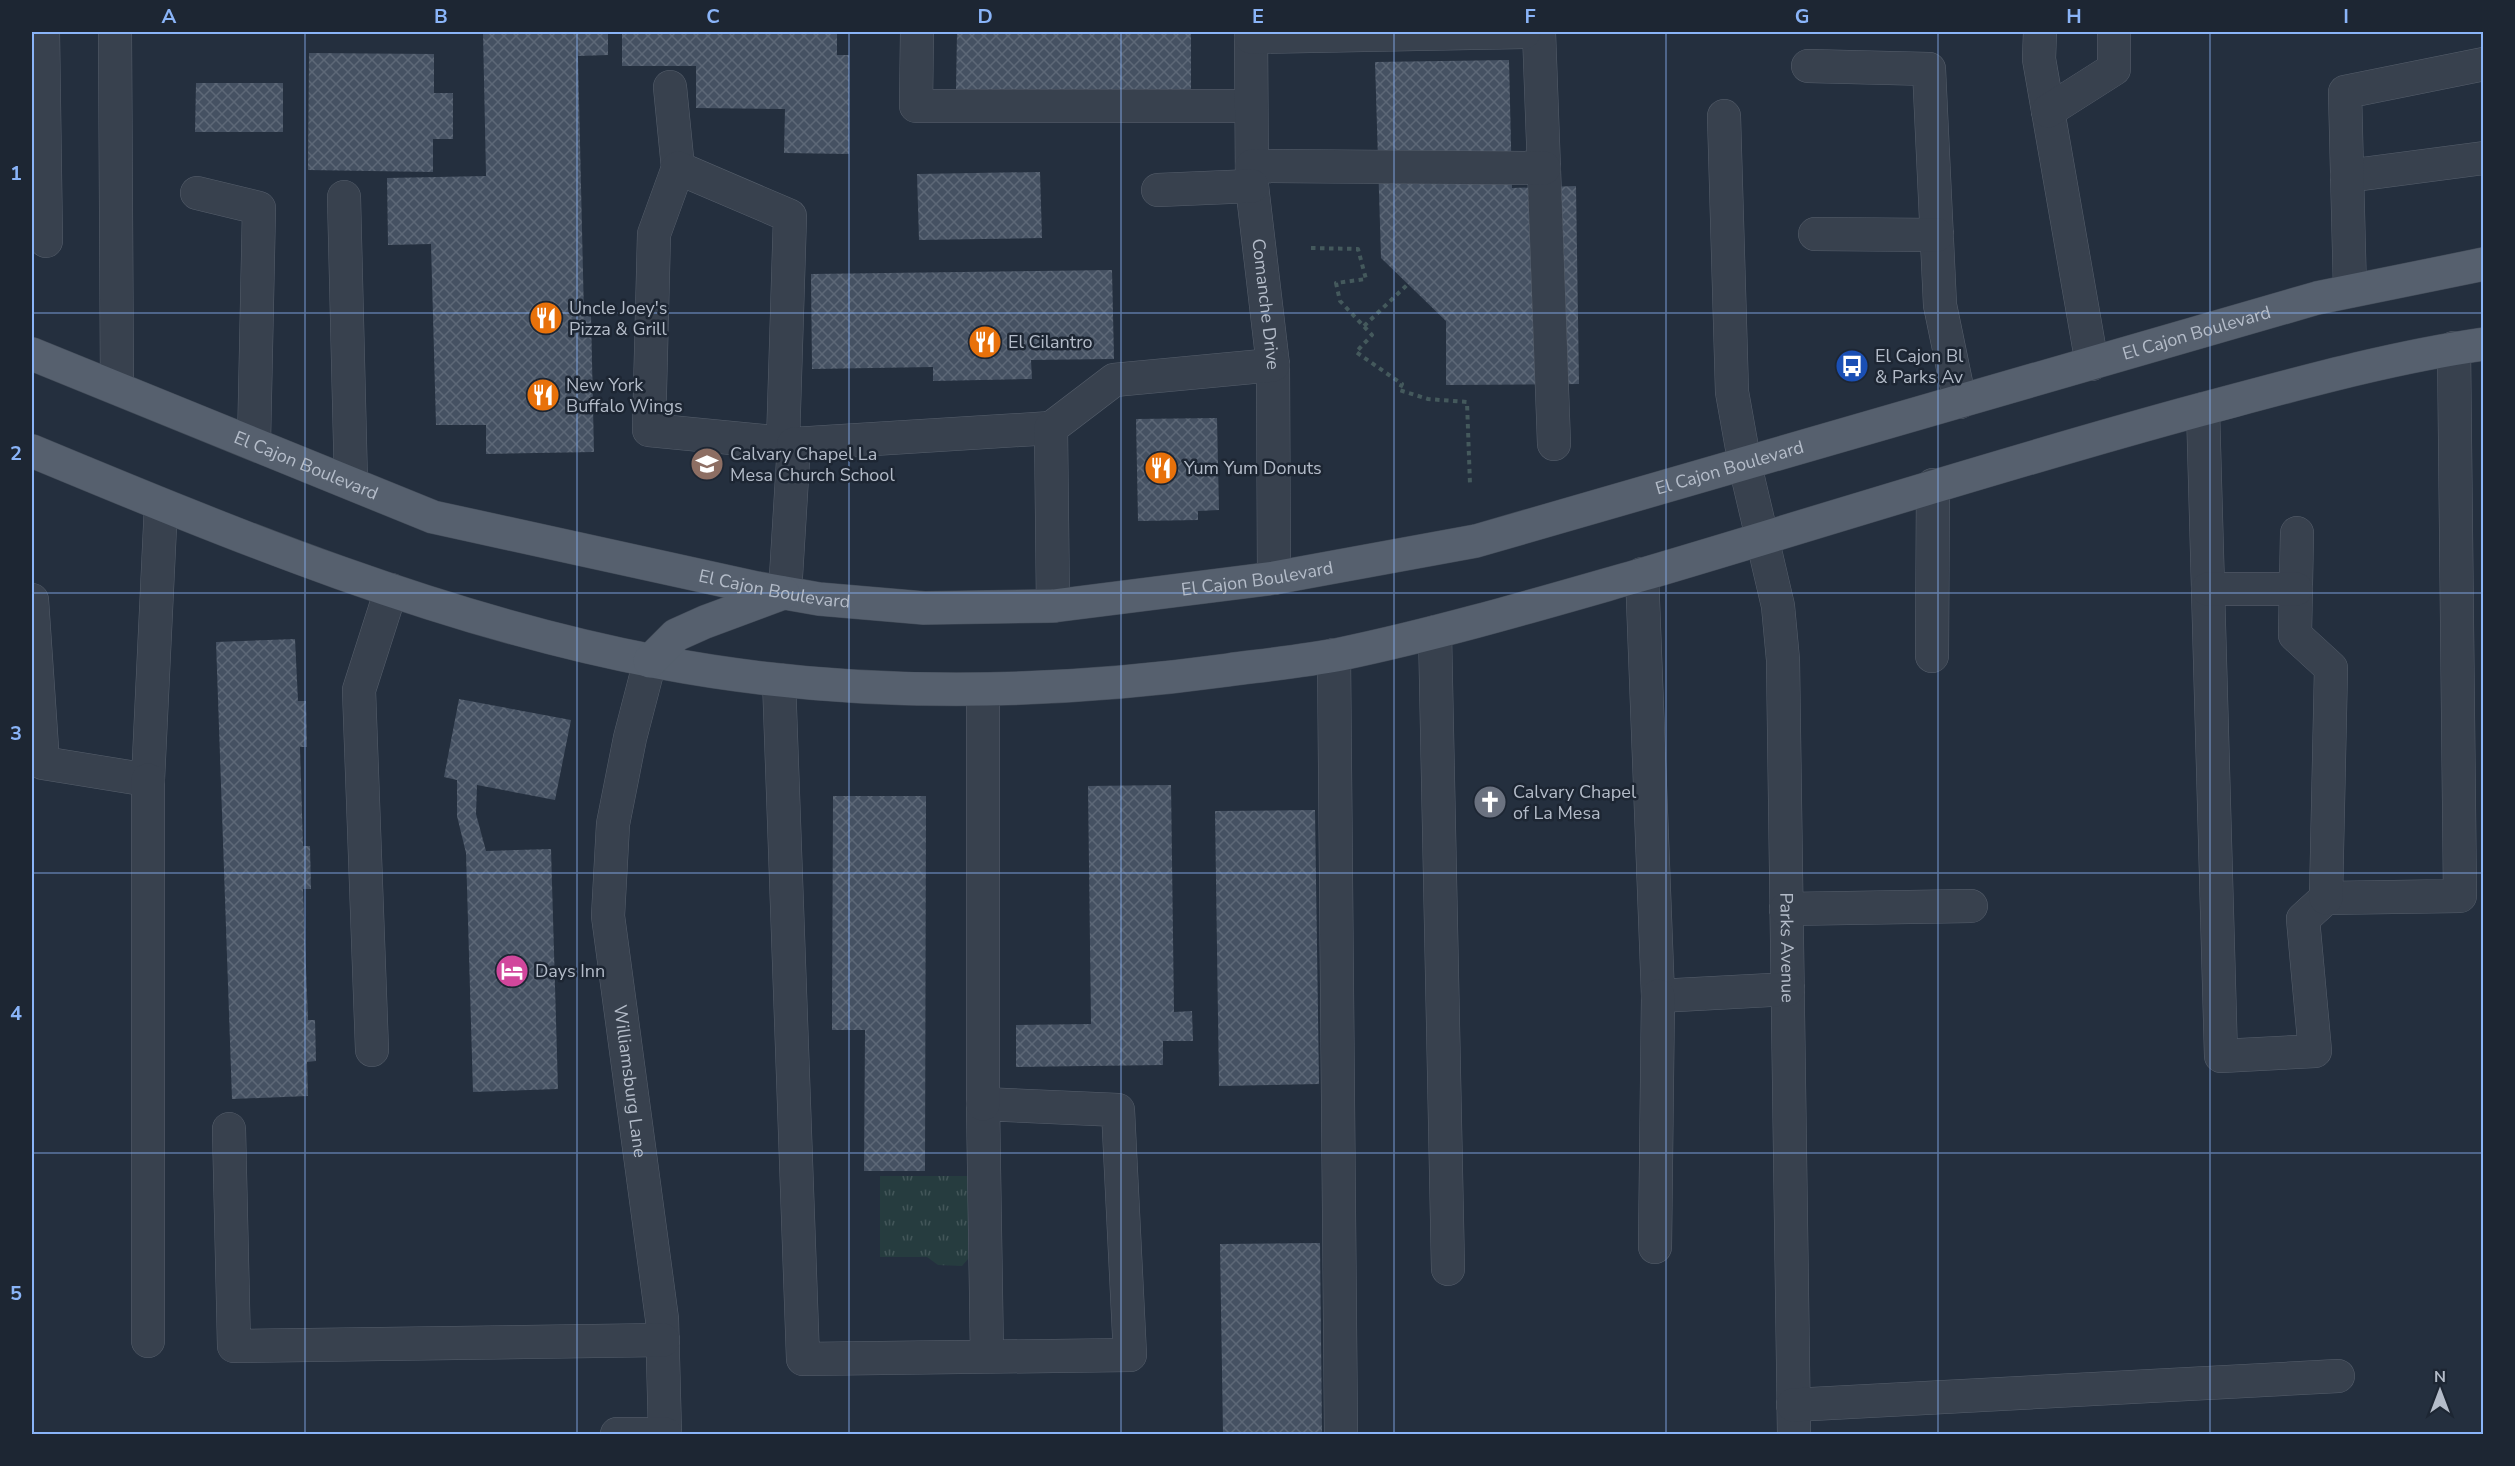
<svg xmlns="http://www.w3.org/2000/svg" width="2515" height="1466" font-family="'Nunito Sans',sans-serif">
<defs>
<pattern id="grass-tufts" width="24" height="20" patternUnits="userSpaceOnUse" patternTransform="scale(1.5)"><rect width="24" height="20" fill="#263c3f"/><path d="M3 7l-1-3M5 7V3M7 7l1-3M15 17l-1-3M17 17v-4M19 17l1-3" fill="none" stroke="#435659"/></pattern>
<pattern id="building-cross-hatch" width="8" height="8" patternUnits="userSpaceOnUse" patternTransform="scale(1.5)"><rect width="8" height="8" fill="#455162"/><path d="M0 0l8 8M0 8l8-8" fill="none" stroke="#5d6877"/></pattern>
</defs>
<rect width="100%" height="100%" fill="#242f3e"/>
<path fill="url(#grass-tufts)" d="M880,1176H968V1259L962,1266L938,1265L927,1257H880Z"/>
<path fill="url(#building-cross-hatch)" d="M483,32H608V55L578,56L584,316H591L594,452L486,454V425H436L431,244L388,245L387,178L486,176Z
M622,32H837V55H849V154L784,153L785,109L696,108V66H622Z
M957,32H1191V89L956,90Z
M309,53L434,54V93H453V139H433V172L308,170Z
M1509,60L1512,188L1576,186L1579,384L1446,385V321L1381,258L1375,62Z
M196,83H283V132H195Z
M1040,172L1042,238L919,240L917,174Z
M1112,270L1114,359L1031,360L1032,379L933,381V367L812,369L811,274Z
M1217,418L1219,510L1198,511V520L1138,521L1136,419Z
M295,639L298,701H306L307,747H300L303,846H310L311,889H303L308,1020H315L316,1061L307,1062L308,1096L232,1099L216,642Z
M459,699L571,720L555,800L477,785L476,814L486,851L551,849L558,1089L473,1092L466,853L457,816V780L444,777Z
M1171,785L1174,1012L1192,1011L1193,1041H1163V1065L1016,1067V1025L1091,1024L1088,786Z
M833,796H926L925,1171H864L865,1030H832Z
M1315,810L1319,1084L1219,1086L1215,811Z
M1320,1243L1322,1434H1223L1220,1244Z"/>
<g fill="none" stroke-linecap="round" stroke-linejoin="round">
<defs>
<g id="minor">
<path d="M43,32L46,241"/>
<path d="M115,32L117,387"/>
<path d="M917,32L916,106H1251"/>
<path id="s1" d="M1251,32L1252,186L1273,365L1274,578"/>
<path d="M1539,32L1554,444"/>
<path d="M2040,32L2039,59L2092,364"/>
<path d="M1251,37L1524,32"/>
<path d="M1808,66L1929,69L1940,305L1960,402"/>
<path d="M670,87L678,168"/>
<path d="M2048,111L2114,69V32"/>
<path id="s2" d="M1724,116L1732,392L1745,465L1778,606L1783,660L1794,1434"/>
<path d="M1252,166L1544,168"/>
<path d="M2347,176L2484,158"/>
<path d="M1158,190L1252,186"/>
<path d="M197,193L259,208L254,443"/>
<path d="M344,197L351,483"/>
<path d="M1815,234L1937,235"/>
<path d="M2350,291L2345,92L2484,64"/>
<path d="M2203,409L2221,1056L2315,1051L2303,919L2326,898L2460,896L2454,348"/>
<path d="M783,442L790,216L678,168L654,234L649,430L794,444"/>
<path d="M2297,533L2295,635L2331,668L2326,898"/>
<path d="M1642,574L1658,996L1788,989"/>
<path d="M2208,589H2296"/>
<path d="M785,593L794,444L1051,428"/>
<path d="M32,600L43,763L148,780L161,505"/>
<path d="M1053,606L1051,428L1114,380L1273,365"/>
<path d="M1435,632L1448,1269"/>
<path d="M1334,655L1341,1434"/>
<path d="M1932,656L1933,485"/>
<path id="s3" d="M650,661L630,738L613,824L608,916L662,1319L665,1434"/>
<path d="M779,680L803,1359L1130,1355L1118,1110L983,1104L987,1356"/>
<path d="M148,780V1341"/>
<path d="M1786,909L1971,906"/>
<path d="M372,1050L359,690L391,590"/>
<path d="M983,1104V691"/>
<path d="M229,1129L234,1346L663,1340"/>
<path d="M1655,1247L1658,996"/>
<path d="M1793,1405L2338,1376"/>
<path d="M617,1434H665"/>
</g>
<g id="major">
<path id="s4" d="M32,354L433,517L757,588L819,599L924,608L1053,606L1274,578L1476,541L2317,298L2484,264"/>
<path d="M32,451C234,535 442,621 658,662C846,698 1038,696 1228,670C1266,665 1304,661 1341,654C1441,633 1539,604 1637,576C1824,521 2010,461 2199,410C2293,385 2387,358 2484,344"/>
<path d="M650,661L676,635L705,622L783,593"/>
</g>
</defs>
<use href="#minor" stroke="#565f6c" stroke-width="34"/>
<use href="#major" stroke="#414a57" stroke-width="34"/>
<path stroke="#44595c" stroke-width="4" stroke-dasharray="4.5 4.5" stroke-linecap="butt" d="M1311,248L1358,249L1366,279L1336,283L1340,301L1372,335L1356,352L1402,384L1399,390L1428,399L1467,402L1470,484
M1364,326L1408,284"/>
<use href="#minor" stroke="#38414e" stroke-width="33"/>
<use href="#major" stroke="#56606e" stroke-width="33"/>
</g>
<path fill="none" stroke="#8ab4f8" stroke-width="1.5" stroke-opacity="0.55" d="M305,32V1434M577,32V1434M849,32V1434M1121,32V1434M1394,32V1434M1666,32V1434M1938,32V1434M2210,32V1434M32,313H2484M32,593H2484M32,873H2484M32,1153H2484"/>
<defs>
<symbol id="restaurant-disc" viewBox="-11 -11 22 22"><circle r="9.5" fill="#e8710a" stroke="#1d2633"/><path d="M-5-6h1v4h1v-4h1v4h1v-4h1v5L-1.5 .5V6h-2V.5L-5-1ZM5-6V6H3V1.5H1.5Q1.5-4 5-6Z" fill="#fff"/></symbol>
<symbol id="bus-disc" viewBox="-11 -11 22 22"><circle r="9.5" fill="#1a4fb4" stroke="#1d2633"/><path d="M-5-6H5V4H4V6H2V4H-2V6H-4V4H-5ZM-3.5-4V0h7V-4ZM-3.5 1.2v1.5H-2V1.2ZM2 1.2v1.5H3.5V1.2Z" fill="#fff"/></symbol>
<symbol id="school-disc" viewBox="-11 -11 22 22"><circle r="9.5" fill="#8d6e63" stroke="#1d2633"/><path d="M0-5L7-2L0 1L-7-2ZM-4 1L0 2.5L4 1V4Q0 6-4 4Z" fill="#fff"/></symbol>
<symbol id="church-disc" viewBox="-11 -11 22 22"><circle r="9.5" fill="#6b7280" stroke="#1d2633"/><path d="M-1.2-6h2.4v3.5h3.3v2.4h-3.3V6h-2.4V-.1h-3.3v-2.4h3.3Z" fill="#fff"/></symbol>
<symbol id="hotel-disc" viewBox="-11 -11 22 22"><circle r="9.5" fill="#d1479c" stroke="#1d2633"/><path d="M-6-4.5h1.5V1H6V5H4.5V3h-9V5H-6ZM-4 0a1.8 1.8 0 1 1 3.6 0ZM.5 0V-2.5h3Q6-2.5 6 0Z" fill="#fff"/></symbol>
</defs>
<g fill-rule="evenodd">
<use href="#restaurant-disc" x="527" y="299" width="38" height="38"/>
<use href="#restaurant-disc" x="966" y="323" width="38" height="38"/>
<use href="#bus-disc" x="1833" y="347" width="38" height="38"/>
<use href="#restaurant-disc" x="524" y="376" width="38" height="38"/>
<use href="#school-disc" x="688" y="445" width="38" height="38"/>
<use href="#restaurant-disc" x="1142" y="449" width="38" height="38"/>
<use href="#church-disc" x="1471" y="783" width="38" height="38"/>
<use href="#hotel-disc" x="493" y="952" width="38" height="38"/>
</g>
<g text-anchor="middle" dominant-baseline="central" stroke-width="5" stroke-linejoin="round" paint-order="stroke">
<g font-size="18" fill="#b4bcc9" stroke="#1d2633">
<text stroke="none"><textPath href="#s1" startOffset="273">Comanche Drive</textPath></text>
<text stroke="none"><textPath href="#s4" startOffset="2240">El Cajon Boulevard</textPath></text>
<text stroke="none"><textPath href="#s4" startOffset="296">El Cajon Boulevard</textPath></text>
<text stroke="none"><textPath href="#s4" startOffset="1754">El Cajon Boulevard</textPath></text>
<text stroke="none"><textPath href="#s4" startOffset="1268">El Cajon Boulevard</textPath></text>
<text stroke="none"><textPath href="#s4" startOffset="782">El Cajon Boulevard</textPath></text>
<text stroke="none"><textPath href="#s2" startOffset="837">Parks Avenue</textPath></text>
<text stroke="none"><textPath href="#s3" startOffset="426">Williamsburg Lane</textPath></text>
</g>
<g font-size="18" fill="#b4bcc9" stroke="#1d2633" text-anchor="start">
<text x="569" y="308">Uncle Joey's<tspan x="569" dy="21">Pizza &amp; Grill</tspan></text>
<text x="1008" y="342">El Cilantro</text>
<text x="1875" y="356">El Cajon Bl<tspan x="1875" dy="21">&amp; Parks Av</tspan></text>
<text x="566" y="385">New York<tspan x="566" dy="21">Buffalo Wings</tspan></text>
<text x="730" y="454">Calvary Chapel La<tspan x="730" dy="21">Mesa Church School</tspan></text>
<text x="1184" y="468">Yum Yum Donuts</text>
<text x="1513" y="792">Calvary Chapel<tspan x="1513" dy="21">of La Mesa</tspan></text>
<text x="535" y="971">Days Inn</text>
</g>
</g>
<rect width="2515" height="1466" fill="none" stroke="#1d2633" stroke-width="66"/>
<g transform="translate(2440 1391)" stroke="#1d2633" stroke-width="4.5" paint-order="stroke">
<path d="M0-4.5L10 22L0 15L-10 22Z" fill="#b4bcc9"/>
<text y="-9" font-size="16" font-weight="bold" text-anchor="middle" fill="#b4bcc9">N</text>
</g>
<rect x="33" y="33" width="2449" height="1400" fill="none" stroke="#8ab4f8" stroke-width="2"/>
<g font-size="20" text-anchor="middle" font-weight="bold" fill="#8ab4f8">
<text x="169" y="23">A</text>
<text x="441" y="23">B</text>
<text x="713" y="23">C</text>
<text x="985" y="23">D</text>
<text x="1258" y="23">E</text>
<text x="1530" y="23">F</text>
<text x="1802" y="23">G</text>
<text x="2074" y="23">H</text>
<text x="2346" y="23">I</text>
<text x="16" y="180">1</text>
<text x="16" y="460">2</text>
<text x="16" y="740">3</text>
<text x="16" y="1020">4</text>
<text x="16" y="1300">5</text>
</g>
</svg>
